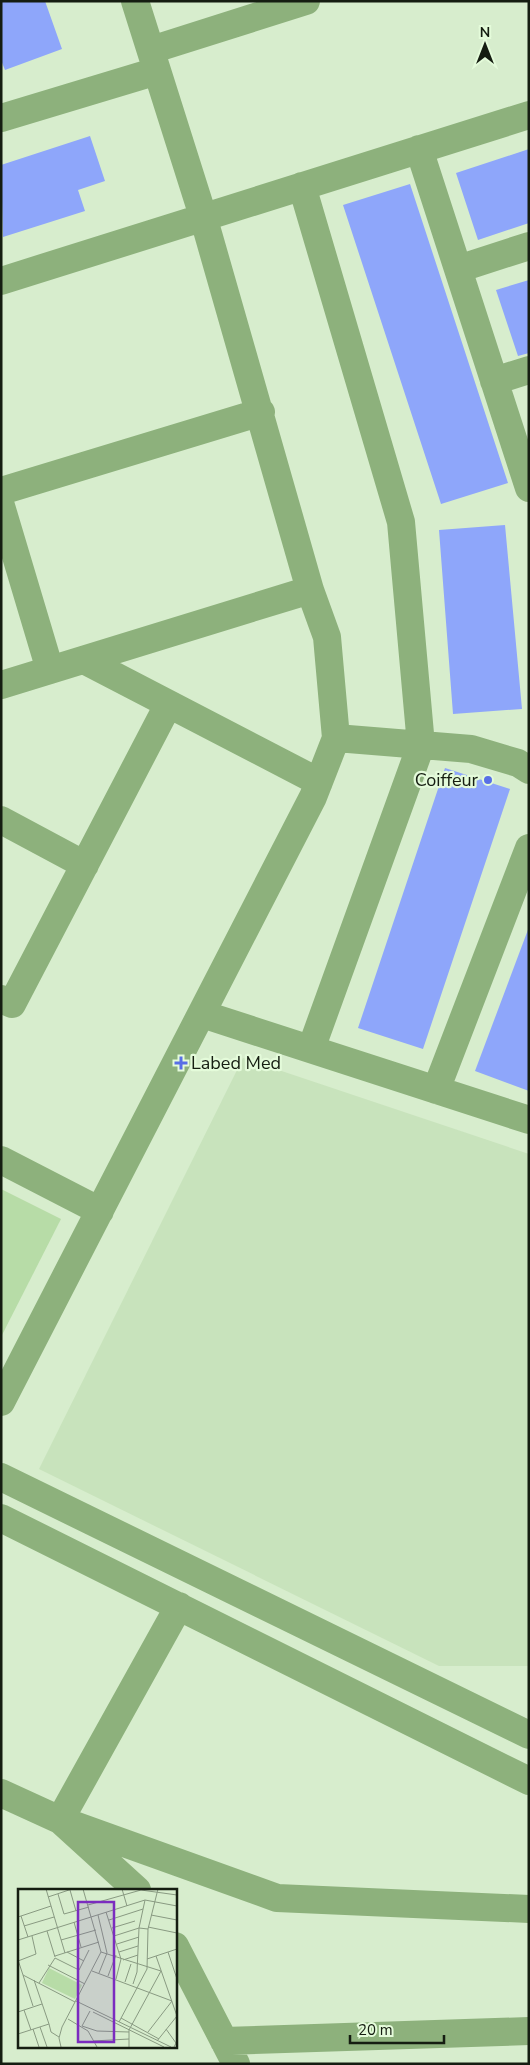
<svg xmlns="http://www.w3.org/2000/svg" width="530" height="2065" font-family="'Nunito Sans',sans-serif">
<rect width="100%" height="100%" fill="#d7edcd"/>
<path fill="#c8e3bc" d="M243,1058L529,1154V1666H439L39,1469Z"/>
<path fill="#b7dca7" d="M1,1189L61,1219L1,1337Z"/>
<path fill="#8ea6fa" d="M1,1H45L62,49L5,70L1,60Z
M90,136L105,181L78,190L85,211L3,237L1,165Z
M529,149V223L478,240L456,173Z
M410,184L508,483L441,504L343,205Z
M529,280V353L518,356L496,290Z
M505,525L522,709L453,714L439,530Z
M445,768L510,789L423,1049L358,1028Z
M529,927V1091L475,1071Z"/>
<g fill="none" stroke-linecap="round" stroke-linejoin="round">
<path stroke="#8db17c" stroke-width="28" d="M151,50L306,1
M1,118L157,71
M419,149L529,488
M302,186L401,522L421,745L311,1049
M458,269L529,246
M1,281L529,115
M494,381L529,370
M1,491L261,412
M1,506L50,670
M84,660L319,782
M1,685L310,590
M336,738L471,749L518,763L529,770
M1,820L85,865
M1,999L12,1004L168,705
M202,1014L529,1120
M436,1090L529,848
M1,1160L100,1211
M1,1402L313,797L336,738L327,637L310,590L203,216L135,1
M1,1477L529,1735
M1,1518L529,1781
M179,1606L60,1820L277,1898L529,1909
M1,1793L60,1820L137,1890
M175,1946L236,2064
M224,2041L529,2031"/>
</g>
<g fill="#586fe6" stroke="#e4fbda" stroke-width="2">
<circle cx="488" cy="780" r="5"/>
<path d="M178.5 1055.5h5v5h5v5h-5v5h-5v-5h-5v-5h5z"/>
</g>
<g text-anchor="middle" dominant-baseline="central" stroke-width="4.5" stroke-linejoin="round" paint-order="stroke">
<g font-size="18" fill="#151d11" stroke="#e4fbda" text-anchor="end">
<text x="478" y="780">Coiffeur</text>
<text x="191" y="1063" text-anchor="start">Labed Med</text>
</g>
</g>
<g transform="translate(18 1889)">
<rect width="159" height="159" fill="#d7edcd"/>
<path d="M31,79L64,96L57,110L24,94Z" fill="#b7dca7"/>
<path fill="none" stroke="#899a82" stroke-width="1" d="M28,0L47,64M104,0L109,17M52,1L58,22M40,5L46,25L71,18M30,8L54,0M70,16L123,1L159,6M88,23L103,70L98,90M80,26L89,64L81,84M133,26L159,31M3,27L10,48M0,28L33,17M91,31L125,20M56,33L63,58M6,37L36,28M130,38L159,44M94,39L117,32M29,42L37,68M96,47L121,39L130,40M0,51L127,11L159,17M43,51L78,41M99,55L121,48M49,63L66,72M83,63L143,82L111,141V158M101,63L120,57M150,63L159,90M37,67L81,53M138,67L159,127L139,152M129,70L159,60M0,71L5,86L57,113M105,71L120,66M0,72L18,65L14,47M30,76L67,95M74,82L154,112L130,143M5,86L15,117M90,87L98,66M107,93L113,75M21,94L37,69L61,81L71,61M115,95L119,83L121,39L127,11M58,112L153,158M6,121L13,141M72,122L64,137L79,142L111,143M0,123L24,115M75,123L146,158M103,129L141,150M50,130L70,142L79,158M101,133L129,80L130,40L140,0M31,135L33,143L41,148M22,138L29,158M15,140L21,158M148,140L158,154L156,158M0,145L31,135L16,91M75,152L111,150M43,158L41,149L44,138L83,63L65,0"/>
<path fill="#7b2cbf" fill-opacity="0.15" stroke="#7b2cbf" stroke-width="2.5" d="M60,13H96V153H60Z"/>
<rect width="159" height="159" fill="none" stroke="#151d11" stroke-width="2.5"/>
</g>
<rect width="530" height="2065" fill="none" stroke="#151d11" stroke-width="5"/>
<g transform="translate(485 45)" stroke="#e4fbda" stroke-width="4" paint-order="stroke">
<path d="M0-4L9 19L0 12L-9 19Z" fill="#151d11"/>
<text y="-8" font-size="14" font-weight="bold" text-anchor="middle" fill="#151d11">N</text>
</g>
<path d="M350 2035v8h94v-8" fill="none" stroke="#151d11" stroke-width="2.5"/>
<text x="358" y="2035" font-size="15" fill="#151d11" stroke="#e4fbda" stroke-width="4" paint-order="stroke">20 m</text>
</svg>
